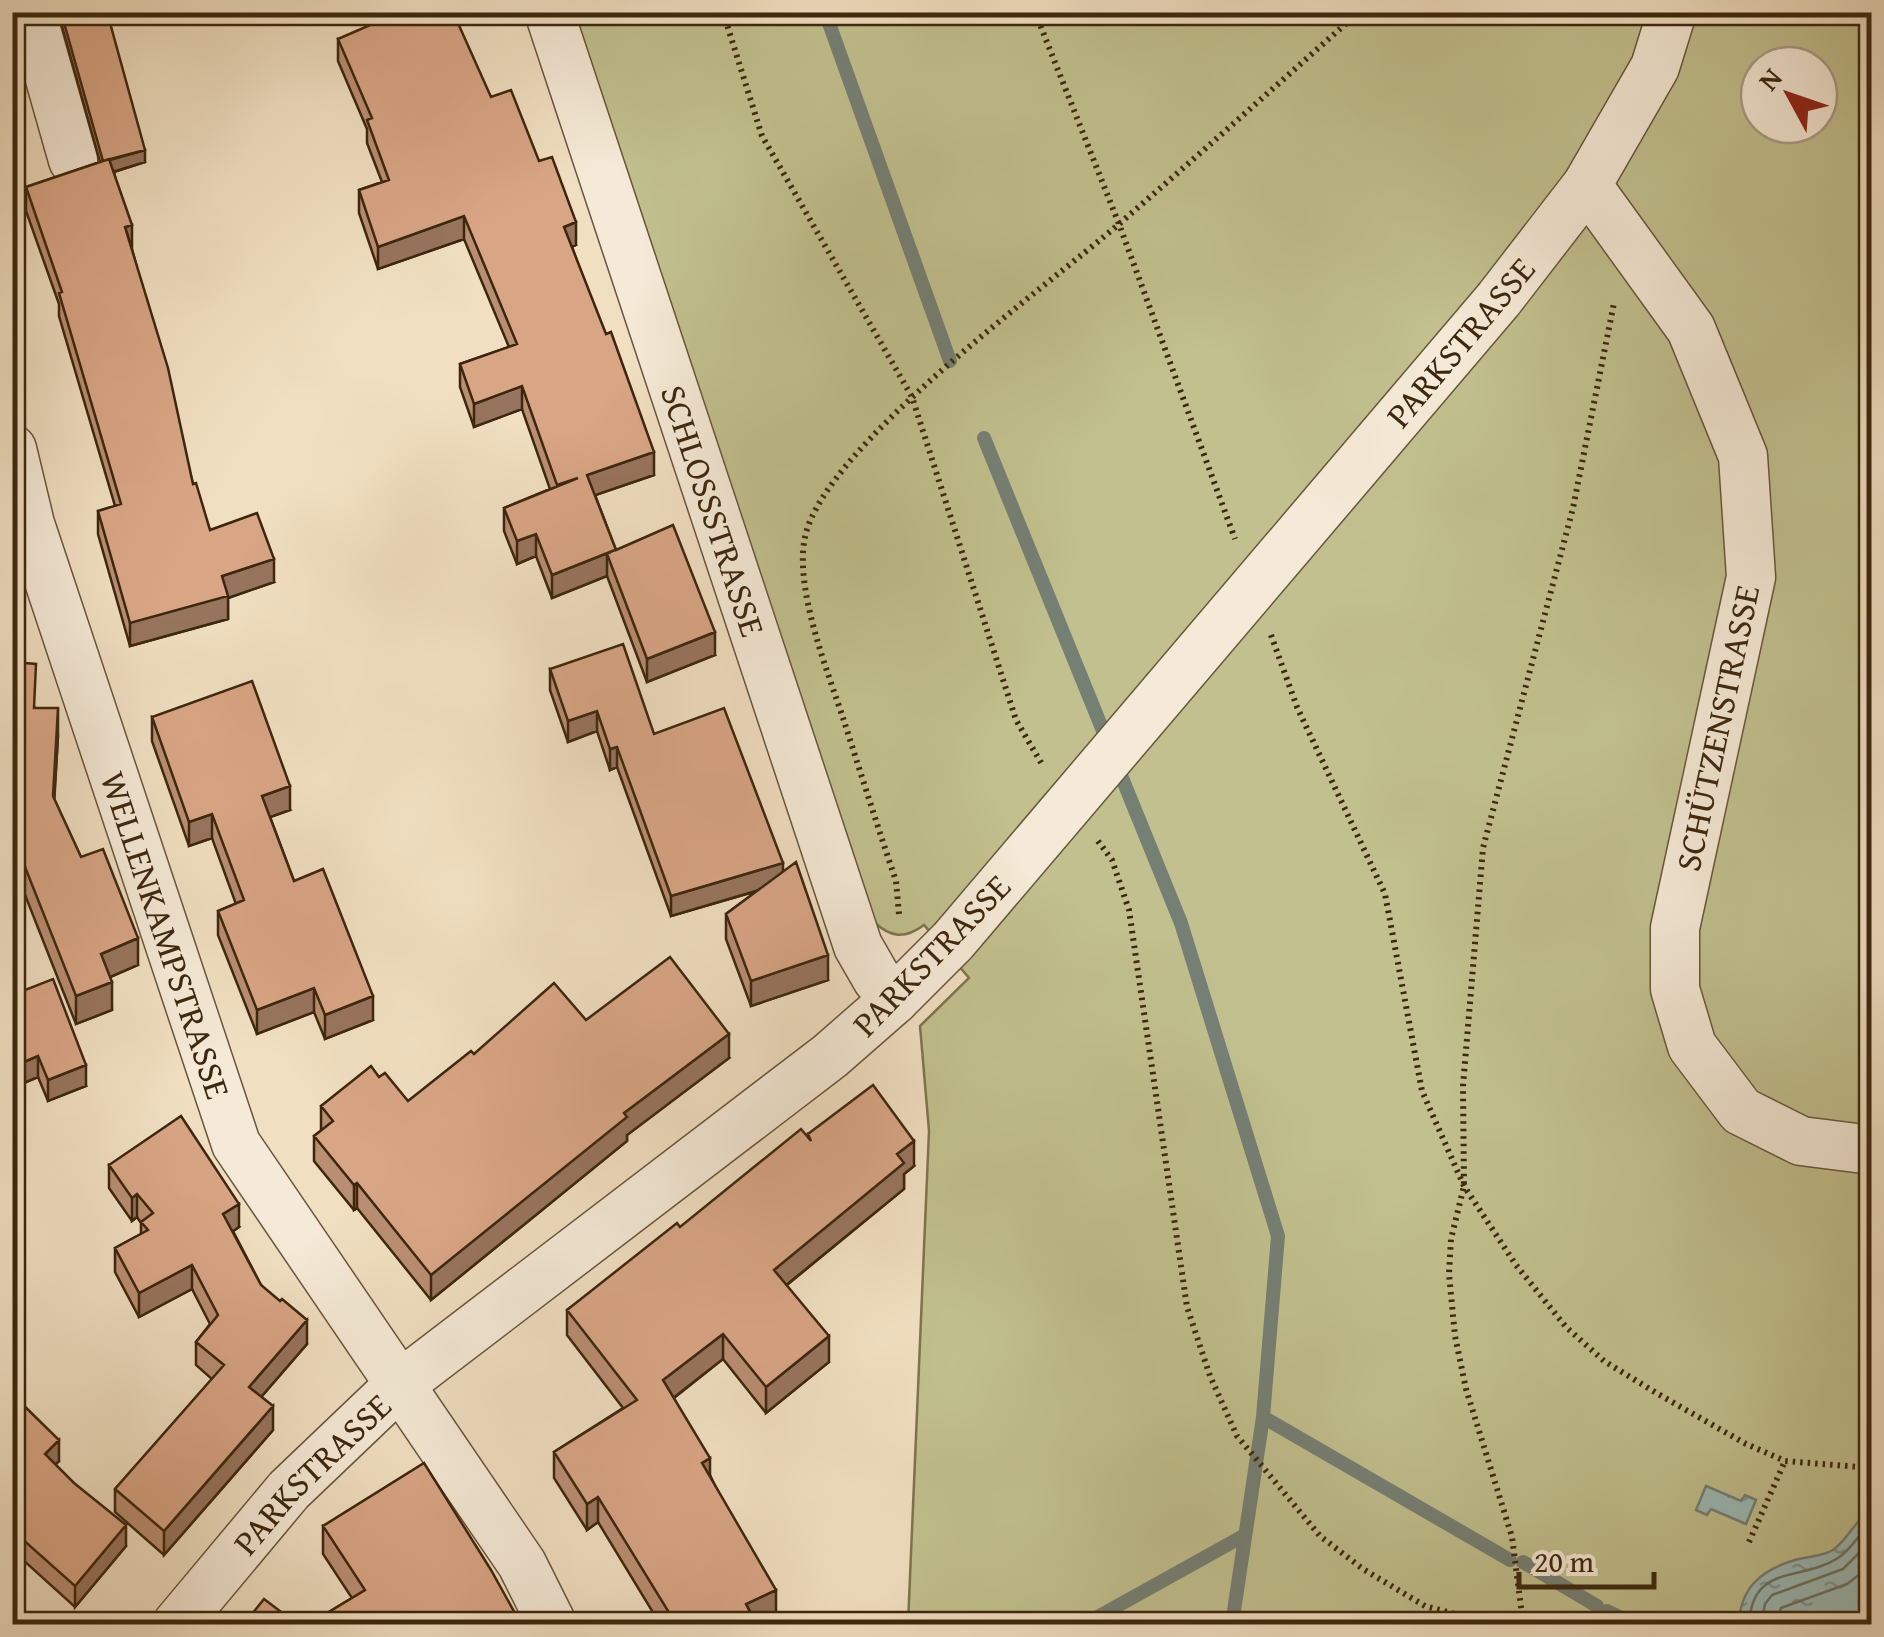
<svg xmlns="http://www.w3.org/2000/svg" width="1884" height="1637" font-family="'Gentium Book Plus',serif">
<defs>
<pattern id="water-ripples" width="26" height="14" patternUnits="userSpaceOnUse" patternTransform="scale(2.5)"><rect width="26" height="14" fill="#9bbcb9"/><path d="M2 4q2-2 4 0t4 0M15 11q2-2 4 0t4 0" fill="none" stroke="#809995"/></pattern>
</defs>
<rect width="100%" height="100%" fill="#f0dfc1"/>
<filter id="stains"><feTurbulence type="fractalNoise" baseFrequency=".002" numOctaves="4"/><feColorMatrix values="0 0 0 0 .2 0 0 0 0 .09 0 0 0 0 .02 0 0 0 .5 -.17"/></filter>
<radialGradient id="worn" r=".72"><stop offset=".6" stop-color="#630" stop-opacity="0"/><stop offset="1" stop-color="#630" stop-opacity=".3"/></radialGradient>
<path fill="#c1c08e" stroke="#7e744e" stroke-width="2.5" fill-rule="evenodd" d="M571,13H1871V1624H908L929,1131L920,1026L969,978L924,925C905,939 891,938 874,922ZM1759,65H1819V125H1759Z"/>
<path fill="url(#water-ripples)" stroke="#758075" stroke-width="2.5" d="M1706,1486L1741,1501L1745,1495L1756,1500L1746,1524L1711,1509L1707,1515L1696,1510Z
M1871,1512V1624H1739C1740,1588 1761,1570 1795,1560C1808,1556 1821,1557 1833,1550C1848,1540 1854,1520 1871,1512Z"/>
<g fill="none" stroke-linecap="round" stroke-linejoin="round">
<path stroke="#6c7264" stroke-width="2.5" d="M1749,1624C1752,1563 1801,1582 1838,1558C1852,1549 1859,1533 1872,1523
M1761,1624L1765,1604L1772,1595L1843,1569L1872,1540
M1776,1624L1781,1608L1847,1584L1872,1565"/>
<path stroke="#758075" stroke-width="14" d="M825,12L950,361
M984,438L1108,743
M1116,763L1181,923L1278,1236L1263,1417L1232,1624
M1263,1417L1510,1560
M1523,1562L1597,1606
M1607,1611L1634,1624
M1085,1624L1245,1535"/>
<defs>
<g id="minor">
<path d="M31,12L73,160"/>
<path id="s1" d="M549,12L858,946L877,979L894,1000"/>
<path d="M1587,185L1691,329L1743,456L1751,577L1675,928V989L1692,1046L1741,1111L1801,1141L1872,1150"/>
<path d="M1499,299L1587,185L1655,67L1672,12"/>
<path id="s2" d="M12,449L30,524L236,1144L522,1564L552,1624"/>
<path id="s3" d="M177,1624L289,1490L398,1386L830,1056L894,1000L953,941"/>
</g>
</defs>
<use href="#minor" stroke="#69553b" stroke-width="51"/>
<path stroke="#3c270e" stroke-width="6" stroke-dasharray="2.5 5" stroke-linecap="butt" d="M723,12L762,136L912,397L1016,720L1043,766
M1035,12L1119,224L1235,539
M1271,635L1297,707L1385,894L1422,1091L1464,1186L1516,1265L1566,1327L1604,1361L1658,1394L1746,1444L1785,1461L1872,1468
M1098,841L1112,860L1129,910L1187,1307L1210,1376L1237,1436L1320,1536L1363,1569L1425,1606L1477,1620L1578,1624
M899,914L896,881C878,828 861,774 844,721C828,672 794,589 805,537C824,447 1045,288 1119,224C1200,154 1279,83 1359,12
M1749,1542L1785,1461
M1523,1623L1512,1537L1466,1389L1455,1336L1449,1274L1451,1239L1464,1186L1463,1086L1483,848L1573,508L1614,303"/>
<use href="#minor" stroke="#f5ead7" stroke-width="48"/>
<defs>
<path id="minor-bridge" d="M953,941L1499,299"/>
</defs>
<use href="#minor-bridge" stroke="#69553b" stroke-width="51" stroke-linecap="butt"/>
<use href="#minor-bridge" stroke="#f5ead7" stroke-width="48"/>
</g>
<path fill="#ba8e72" stroke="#3c270e" stroke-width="2.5" d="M58,12H107L145,162L114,172L132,249L193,484L210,530L274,582L228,598V619L130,646L98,534V511L115,506L59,316V304L26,211V187L100,162Z
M338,39L491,97L539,161L576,245L572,247L654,475L595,495L616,550L715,655L647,682L607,576L552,598L536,556L517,564L504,531V508L550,489L522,409L474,427L460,387V364L509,347L464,239L378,269L359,213V190L382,182L367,143V129L338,61Z
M12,662L35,708L58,736L54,799L81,857L138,965L110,977L112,1010L76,1024L14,867L12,868Z
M550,669L654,734L783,871L828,980L751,1006L726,939V914L757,891L671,916L617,767L610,770L597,731L568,742L550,690Z
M152,717L290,810L270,817L294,881L373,1020L325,1039L314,1012L257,1034L218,935V911L236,904L212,838L189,846L152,741Z
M12,995L86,1086L48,1101L38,1077L12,1088Z
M586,1020L729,1058L627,1135V1141L431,1300L357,1208L354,1210L314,1161V1136L321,1131V1106L379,1077L408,1101L474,1054Z
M808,1134L914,1166L904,1174V1189L787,1285L829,1362L766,1413L723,1359L674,1398L776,1616L757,1624H660L598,1522L587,1530L554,1478V1452L623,1408L567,1335V1310L808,1137Z
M109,1165L239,1227L233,1231L261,1285L307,1344L261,1397L273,1430L164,1555L115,1512V1489L212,1379L196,1365V1342L210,1324L192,1289L139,1317L115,1272V1248L141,1234V1223L137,1217L132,1221L109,1188Z
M12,1394L59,1461L55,1465L126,1546L75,1607L12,1550Z
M323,1526L521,1624H309L352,1598L323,1554Z"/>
<path fill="#97745d" stroke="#3c270e" stroke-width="2.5" d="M145,150V162L103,175V162Z
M464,216V239L378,269V247Z
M576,222V245L564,250V227Z
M132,225V249L125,227Z
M522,386V409L474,427V404Z
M654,452V475L587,498V475Z
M536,534V556L517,564V541Z
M615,550L607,554V576L552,598V575Z
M274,559V582L228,598V619L130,646V623L222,576Z
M715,632V655L647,682V659Z
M58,708V736L53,823V796Z
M597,711V731L568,742V721Z
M617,747V767L610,770V749Z
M290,786V810L262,820V796Z
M212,814V838L189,846V822Z
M14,839V867L12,868V840Z
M783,863V883L671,916V896Z
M138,938V965L101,981V954Z
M828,955V980L751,1006V981Z
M112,982V1010L76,1024V996Z
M314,988V1012L257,1034V1010Z
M373,996V1020L325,1039V1015Z
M729,1034V1058L627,1135V1141L431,1300V1275L624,1113Z
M38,1056V1077L12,1088V1067Z
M86,1065V1086L48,1101V1080Z
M914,1141V1166L904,1174V1189L774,1295V1270L897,1154Z
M357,1183V1208L354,1210V1185Z
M137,1194V1217L132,1221V1198Z
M239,1204V1227L223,1238V1214Z
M192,1265V1289L139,1317V1293Z
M307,1320V1344L249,1411V1387Z
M723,1334V1359L663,1406V1380Z
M829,1336V1362L766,1413V1387Z
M273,1406V1430L164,1555V1531Z
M59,1440V1461L45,1475V1454Z
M710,1458V1484L702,1463Z
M598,1497V1522L587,1530V1504Z
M126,1525V1546L75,1607V1586Z
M776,1590V1616L757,1624L746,1604Z
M394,1615V1624H379Z"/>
<path fill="#d8a585" stroke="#3c270e" stroke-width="2.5" d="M61,12H107L145,150L103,161Z
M400,12H453L491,97L511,90L539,161L552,157L576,222L564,227L606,334L611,332L654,452L587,475L616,550L673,525L715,632L647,659L607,554L615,550L552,575L536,534L517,541L504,508L578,478L557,485L522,386L474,404L460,364L517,344L464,216L378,247L359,190L389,180L367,120L372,118L338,39Z
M109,159L132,225L125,227L168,368L193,484L196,483L210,530L257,513L274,559L222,576L228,596L130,623L98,511L121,504L59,293L62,292L26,187Z
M623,644L654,734L724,708L783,863L671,896L617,747L610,749L597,711L568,721L550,669Z
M12,662L36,664L34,708H58L53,796L81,857L103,849L138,938L101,954L112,982L76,996L14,839L12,840Z
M252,681L290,786L262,796L294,881L323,869L373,996L325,1015L314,988L257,1010L218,911L244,900L212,814L189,822L152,717Z
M796,862L828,955L751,981L726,914Z
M670,957L729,1034L624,1113L627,1117L431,1275L357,1183L354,1185L314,1136L333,1121L321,1106L371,1066L379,1077L385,1073L408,1101L471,1051L474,1054L554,983L586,1020Z
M53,979L86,1065L48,1080L38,1056L12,1067V995Z
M873,1085L914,1141L897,1154L904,1163L774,1270L829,1336L766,1387L723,1334L663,1380L710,1458L702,1463L776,1590L746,1604L756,1624H676L598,1497L587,1504L554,1452L637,1400L567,1310L677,1223L680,1227L801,1129L811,1141L808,1134Z
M181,1116L239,1204L223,1214L261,1285L280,1301L282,1299L307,1320L249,1387L273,1406L164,1531L115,1489L224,1365L196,1342L218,1315L192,1265L139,1293L115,1248L148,1230L141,1222L153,1213L137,1194L132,1198L109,1165Z
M12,1394L59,1440L45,1454L74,1483L126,1525L75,1586L12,1530Z
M424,1463L491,1570L521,1624H399L394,1615L379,1624H309L365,1590L323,1526Z
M264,1599L297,1624H244Z"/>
<g text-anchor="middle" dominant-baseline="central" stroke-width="9" stroke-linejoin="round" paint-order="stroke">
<g font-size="35" fill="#3c270e" stroke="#f5ead7">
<text transform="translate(1460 342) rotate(-50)">PARKSTRASSE</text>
<text stroke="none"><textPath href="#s1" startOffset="525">SCHLOSSSTRASSE</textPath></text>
<text transform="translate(1717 728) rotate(-78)">SCHÜTZENSTRASSE</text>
<text stroke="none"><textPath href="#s2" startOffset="510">WELLENKAMPSTRASSE</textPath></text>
<text transform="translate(931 955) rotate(-46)">PARKSTRASSE</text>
<text stroke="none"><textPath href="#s3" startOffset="202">PARKSTRASSE</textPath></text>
</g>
</g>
<rect width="1884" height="1637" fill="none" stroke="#f0dfc1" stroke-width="50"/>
<rect x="15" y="15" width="1854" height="1607" fill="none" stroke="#3c270e" stroke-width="5"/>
<rect x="25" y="25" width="1834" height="1587" fill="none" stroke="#3c270e" stroke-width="2.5"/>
<g transform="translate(1789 95) rotate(310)"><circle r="48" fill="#f5ead7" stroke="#ab9c87" stroke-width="2.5"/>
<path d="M0-8L18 38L0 25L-18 38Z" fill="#8f2418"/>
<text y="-15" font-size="28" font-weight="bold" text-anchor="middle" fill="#3c270e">N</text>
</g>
<path d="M1519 1572v15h135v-15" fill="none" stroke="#3c270e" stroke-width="5"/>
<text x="1534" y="1572" font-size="30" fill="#3c270e" stroke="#f5ead7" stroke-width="8" paint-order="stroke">20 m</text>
<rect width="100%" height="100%" filter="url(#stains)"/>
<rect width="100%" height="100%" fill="url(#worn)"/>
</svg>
